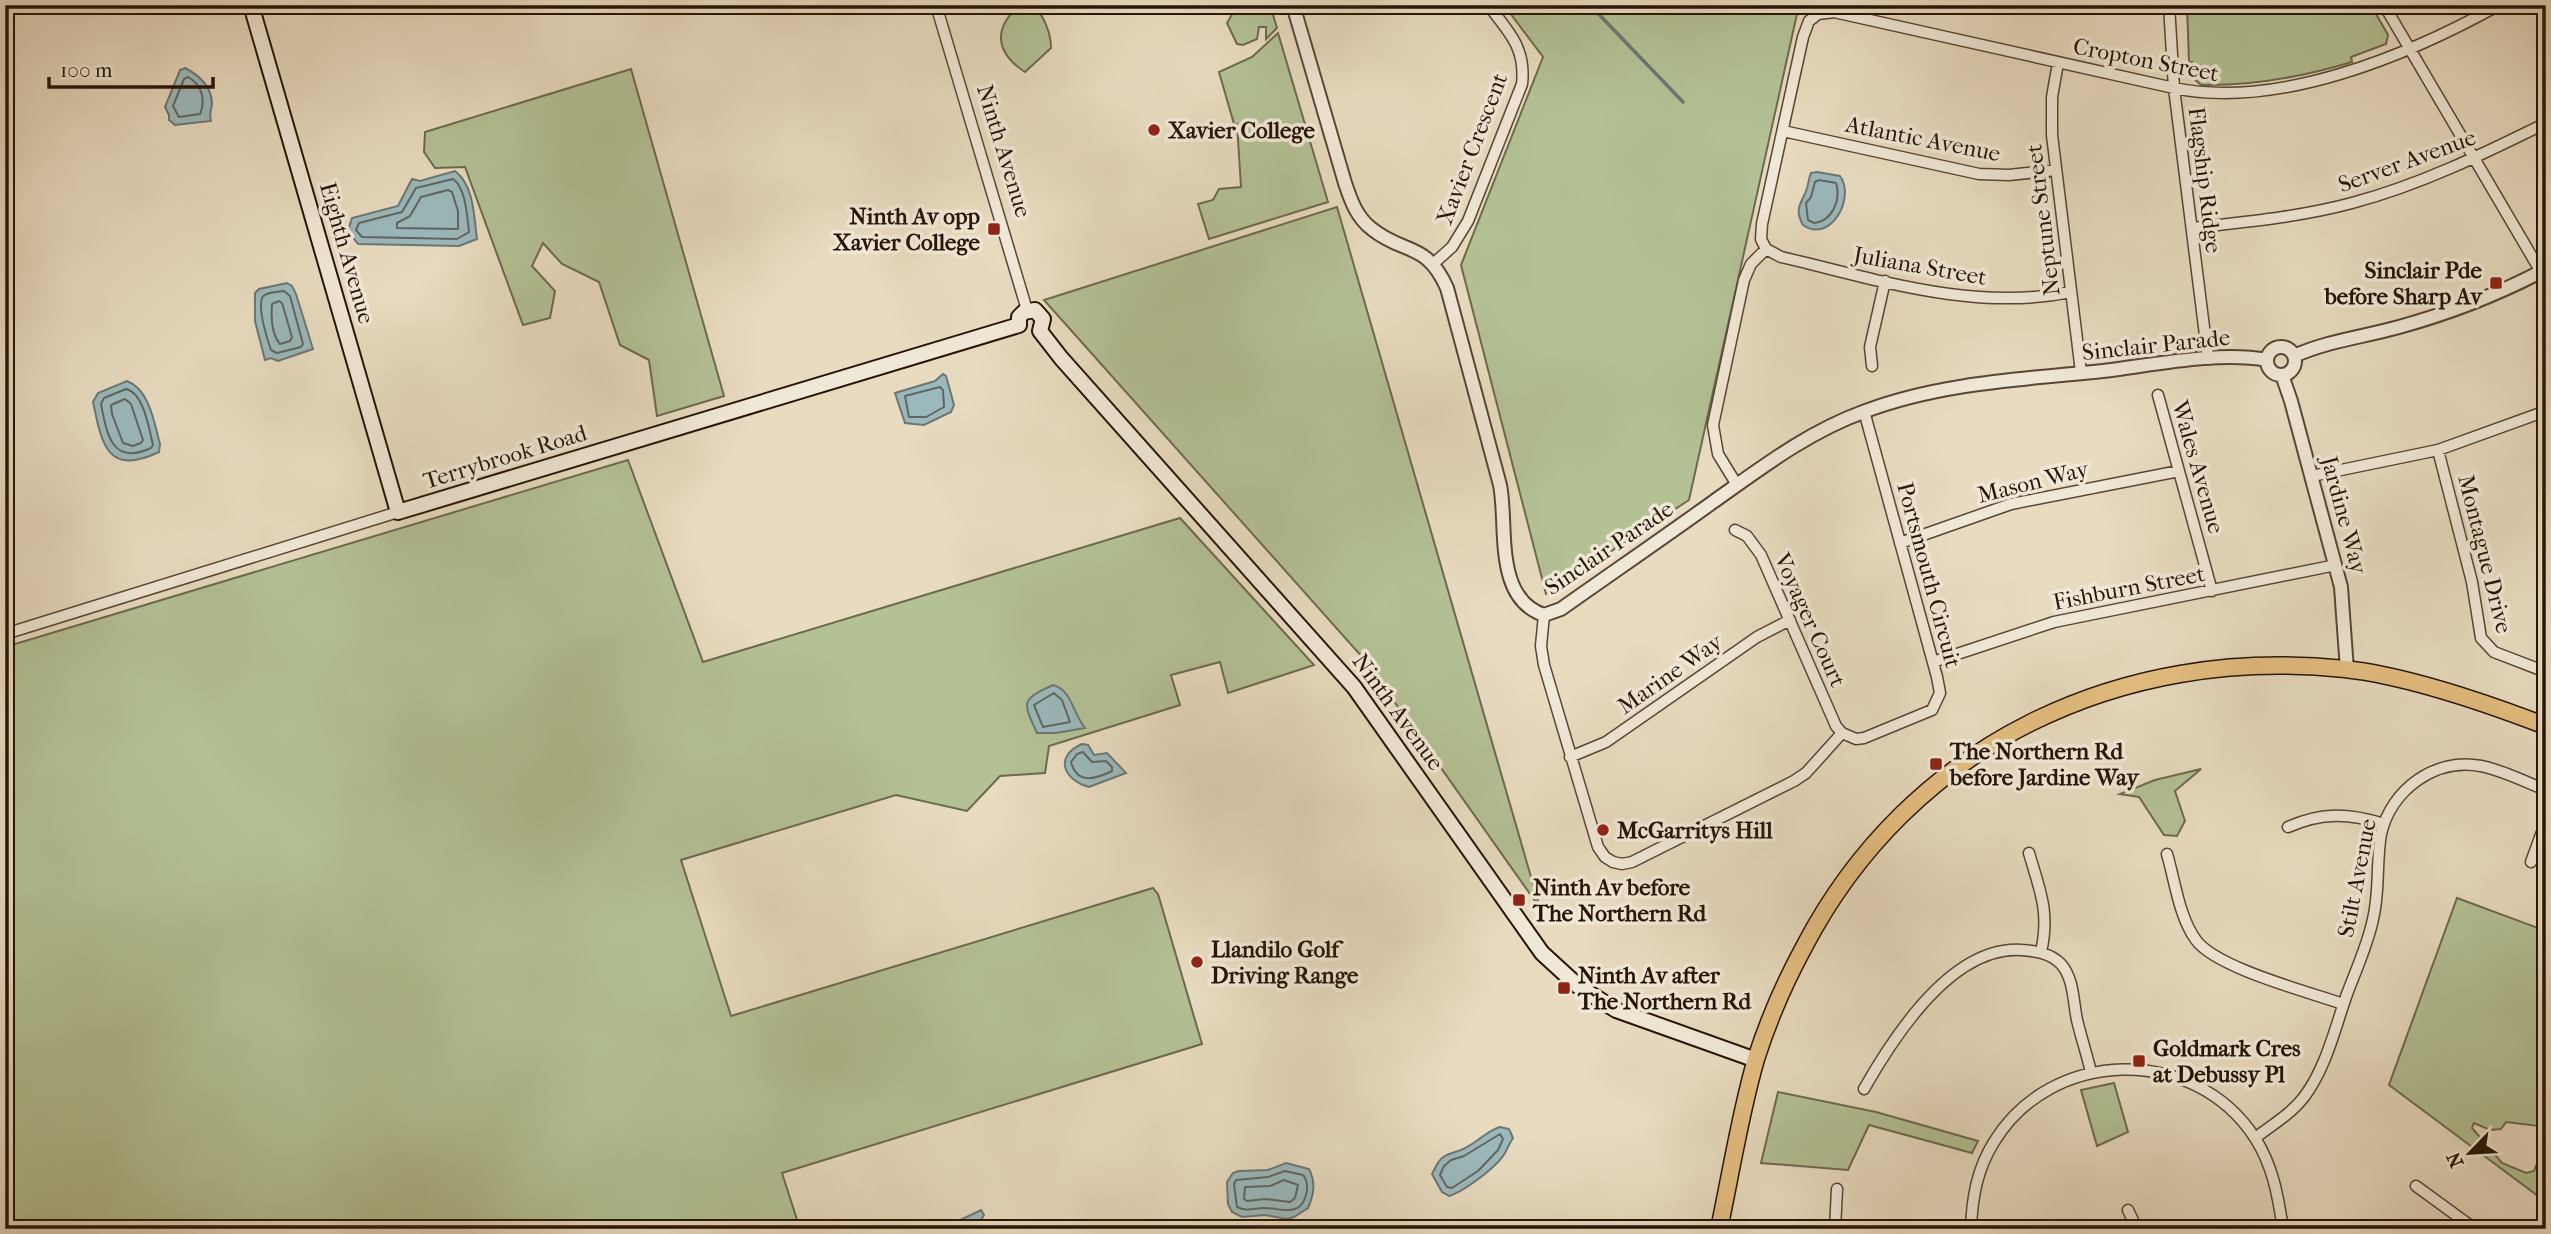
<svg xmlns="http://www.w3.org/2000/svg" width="2551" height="1234" font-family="'IM FELL French Canon',serif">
<rect width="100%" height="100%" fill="#e8dbc0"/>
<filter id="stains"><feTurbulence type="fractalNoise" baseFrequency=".00286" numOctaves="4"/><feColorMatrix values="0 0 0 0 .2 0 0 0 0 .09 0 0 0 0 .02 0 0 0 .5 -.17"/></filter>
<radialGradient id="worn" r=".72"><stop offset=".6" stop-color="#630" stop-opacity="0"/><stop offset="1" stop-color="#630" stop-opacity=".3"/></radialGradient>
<path fill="#b3c195" stroke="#6c6a4e" stroke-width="2" d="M1020,5H1034C1044,17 1051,33 1051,48L1025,72C996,53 992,29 1020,5Z
M1253,5H1270L1277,28L1266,39V27H1259L1257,39L1243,45L1237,44L1227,23L1234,11L1242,7L1254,14L1257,10Z
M1504,5H1799L1689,500L1546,594L1461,265L1543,57Z
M2187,5H2371L2388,35L2386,44L2351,57L2352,62C2302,77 2253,86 2201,85L2192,77L2190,71H2192V62H2189Z
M1278,33L1328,202L1209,239L1198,204L1213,200L1219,189L1241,187L1237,124H1234L1219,72L1252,57Z
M631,69L724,396L657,416L649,360L620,345L599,282L562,264L543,243L532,266L555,291L550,318L523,325L465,167L435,168L424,152L425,132Z
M1337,207L1540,908L1364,659L1044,300Z
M628,460L703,662L1180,518L1314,665L1228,693L1220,662L1171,675L1180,705L1049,746L1045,773L1000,776L967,811L896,795L681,860L731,1016L1153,888L1158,894L1202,1044L782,1173L800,1229H5V647Z
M2201,769L2175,791L2185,821L2177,836L2164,835L2139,797L2120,794L2155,780Z
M2457,898L2546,931V1123L2539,1126L2506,1122L2501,1129L2490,1130L2474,1123L2472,1128L2502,1163L2526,1173L2534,1171L2538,1161L2546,1156V1202L2389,1085Z
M2114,1083L2128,1132L2097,1146L2081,1090Z
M1778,1092L1876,1112L1978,1141L1972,1153L1869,1125L1848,1170L1761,1163Z"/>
<path fill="#9bb9bc" stroke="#6c7774" stroke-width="2" d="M185,68C199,75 212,87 212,104C211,111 209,113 211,121L175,125L169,120V115L165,107L180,70Z
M455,171C474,185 474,217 477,239L459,246L358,244L348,231L352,218L398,206L412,179L420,181Z
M1817,172L1840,176C1856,198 1830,244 1803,225C1794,209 1801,204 1806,191C1809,184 1808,179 1811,173Z
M287,283L292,286L296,294L313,349L278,361L271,358L265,360L255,321V293L259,289Z
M943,374L946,376L954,405L951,412L924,425L905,423L895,393L935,381Z
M127,381C150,390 154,423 160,444L159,452C108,476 102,446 93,402L98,393Z
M1053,685C1072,690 1073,714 1085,728L1056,733H1037C1023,702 1020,700 1053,685Z
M1082,744L1088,745L1094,755L1107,753L1126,773L1089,787C1063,780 1054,756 1082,744Z
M1500,1127L1509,1129L1513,1138C1509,1144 1508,1147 1505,1153C1497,1167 1463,1192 1449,1196L1442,1192L1432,1174C1435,1169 1437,1163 1441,1159C1447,1153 1454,1153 1461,1150C1476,1144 1486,1131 1500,1127Z
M1286,1163L1309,1169C1316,1183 1314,1194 1308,1208L1294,1217L1287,1219L1265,1215L1242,1217L1232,1212L1228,1204L1227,1182L1233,1173L1239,1171L1268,1170Z
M981,1210L984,1215L981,1220L984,1229H953L958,1221Z"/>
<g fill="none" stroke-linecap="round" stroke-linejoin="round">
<path stroke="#606662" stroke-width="2" d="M188,77C202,85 206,100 200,114L179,117L173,106L184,79Z
M453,179C466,188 467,216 469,232L457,239L362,237L356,230L359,223L402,212L416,188Z
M1819,180L1836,183C1841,199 1833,221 1814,223L1808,220L1806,203L1811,197L1815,182Z
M448,190L452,192L458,211V229L397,228V223L410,216L421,197Z
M284,291L290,296L303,344L301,347L277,353L271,350C267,339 258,310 262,298C264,292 278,292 284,291Z
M279,301L282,303L292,337L290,341L280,344C271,334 271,317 272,304Z
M940,387L943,390L944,407L926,417H909L905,396Z
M126,389C144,393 149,429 153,445L151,448C112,466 107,435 101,404L104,398Z
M125,399L131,404L143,440L141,443L133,446L123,443L112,414L111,405Z
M1054,693L1062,700L1070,722L1043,727L1034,705Z
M1083,752L1092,762L1106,761L1112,767V771C1096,779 1077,785 1071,762L1077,754Z
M1500,1134L1503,1139L1498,1150L1478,1171L1452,1188L1447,1187L1440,1175L1444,1166L1451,1160L1464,1156Z
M1285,1171L1303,1175C1308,1181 1308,1187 1306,1195C1300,1218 1281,1208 1264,1208C1254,1208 1247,1212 1237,1207L1234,1184L1236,1180L1268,1177Z
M1284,1180L1298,1185L1295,1198L1290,1202L1265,1199L1247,1201L1244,1199L1245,1187L1270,1186Z"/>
<path stroke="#6c7774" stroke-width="3.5" d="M1590,5L1683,102"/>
<defs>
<path id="minor" d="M936,5L1027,310
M2169,5L2174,88L2208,359
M2384,5L2541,272
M1818,14L1834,12L2174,88C2278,110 2409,55 2499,5
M2058,63L2052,97V135L2081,372
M1783,131L1979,174L2009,175L2056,170
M2192,228C2245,222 2300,217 2352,203C2420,185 2483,154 2546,123
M1766,249L1781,257C1876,279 1974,312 2071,292
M1433,264L1452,247L1468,221L1522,84C1526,48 1509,32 1488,5
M1872,366L1870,347L1885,281
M2158,395L2212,591
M2438,450L2472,582L2481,638L2494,652L2546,672
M2312,476L2438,450L2546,411
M1737,485L1718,454L1713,425L1744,280L1751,264L1766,249L1761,239L1762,224L1803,37L1809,21L1818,14L1815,5
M1735,530L1747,536L1761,555L1836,726L1842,733
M1900,543L2011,504L2179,471
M1544,615L1541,646L1544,665L1598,847L1605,857L1613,862L1622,864L1632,862L1794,781L1806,773L1842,733L1856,739L1864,738L1932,710L1940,693L1937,677L1864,411
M5,634L398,512
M1933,662L2054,622L2336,565
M1570,757L1606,742L1757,637L1790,620
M2288,827C2322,812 2349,813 2384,824
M2029,853C2040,891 2050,912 2041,952
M2167,854C2175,881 2179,917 2196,940C2216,968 2309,992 2343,1004
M2531,862L2546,821
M1864,1089C1894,1036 1952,946 2021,950C2036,951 2050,953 2061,964C2074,979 2073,1001 2077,1020C2081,1037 2087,1055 2091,1072
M2255,1138C2272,1125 2291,1114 2304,1097C2326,1068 2335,1028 2347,994C2356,970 2368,944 2373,919C2380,890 2376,862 2381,834C2391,790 2435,757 2481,766C2503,770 2525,782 2546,790
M2416,1186L2475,1229
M2128,1210L2137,1229
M1835,1229L1837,1189
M1971,1229C1972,1198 1977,1169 1994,1142C2051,1048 2194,1044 2255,1138C2273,1166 2278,1196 2283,1229"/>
<path id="tertiary" d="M1293,5L1345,183C1351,201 1357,218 1372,229C1404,255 1426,241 1447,288L1500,485C1508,525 1493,598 1544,615L1561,609C1612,573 1663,538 1713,502C1761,468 1808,432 1863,412C1938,383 2024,379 2103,371C2153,365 2218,351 2267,360
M2267 361a14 14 0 1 1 28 0a14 14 0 1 1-28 0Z
M2294,356C2327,341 2363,337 2399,327C2450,313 2499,294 2546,269
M2282,375L2291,401L2341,587L2347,670"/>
<path id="secondary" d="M251,5L398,512L1019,325
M1019,325V317L1024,312L1035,310L1043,319L1040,331
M1040,331L1061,358L1354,687L1542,953L1578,986L1616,1010L1756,1060"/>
<path id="trunk" d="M1719,1229C1731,1173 1740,1114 1756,1059C1768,1021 1785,982 1804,947C1910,744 2121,645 2345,669C2409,676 2486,703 2546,726"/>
</defs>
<use href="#minor" stroke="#564635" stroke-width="13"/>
<use href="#tertiary" stroke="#564635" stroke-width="16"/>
<use href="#secondary" stroke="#261407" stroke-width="18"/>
<use href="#trunk" stroke="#261407" stroke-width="19"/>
<use href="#minor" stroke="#f0e8d6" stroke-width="10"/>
<use href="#tertiary" stroke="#f0e8d6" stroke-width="12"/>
<use href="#secondary" stroke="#f0e8d6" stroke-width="14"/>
<use href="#trunk" stroke="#e4be80" stroke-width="16"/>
</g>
<g fill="#8f2418" stroke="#f0e8d6" stroke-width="2.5">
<circle cx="1154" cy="130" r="7"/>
<rect x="987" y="222" width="14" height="14" rx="3.5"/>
<rect x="2489" y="276" width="14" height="14" rx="3.5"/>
<rect x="1929" y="757" width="14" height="14" rx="3.5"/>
<circle cx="1603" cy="830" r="7"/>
<rect x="1512" y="893" width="14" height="14" rx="3.5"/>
<circle cx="1197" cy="962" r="7"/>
<rect x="1557" y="981" width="14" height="14" rx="3.5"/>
<rect x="2132" y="1054" width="14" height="14" rx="3.5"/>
</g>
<g text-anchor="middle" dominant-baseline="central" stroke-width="7" stroke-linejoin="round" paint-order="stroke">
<g font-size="23" fill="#261407" stroke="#f0e8d6">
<text transform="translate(2146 60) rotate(11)">Cropton Street</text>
<text transform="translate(1923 139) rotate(11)">Atlantic Avenue</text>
<text transform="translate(1472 149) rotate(-69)">Xavier Crescent</text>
<text transform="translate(1004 151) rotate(73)">Ninth Avenue</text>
<text transform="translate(2407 161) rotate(-20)">Server Avenue</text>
<text transform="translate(2205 180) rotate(83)">Flagship Ridge</text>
<text transform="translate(2043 220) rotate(-97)">Neptune Street</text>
<text transform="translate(347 253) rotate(74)">Eighth Avenue</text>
<text transform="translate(1920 266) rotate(10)">Juliana Street</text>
<text transform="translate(2156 345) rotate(-6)">Sinclair Parade</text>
<text transform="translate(505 457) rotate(-17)">Terrybrook Road</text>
<text transform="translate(2198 467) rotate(74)">Wales Avenue</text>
<text transform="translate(2033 482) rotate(-14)">Mason Way</text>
<text transform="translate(2344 515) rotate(75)">Jardine Way</text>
<text transform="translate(1609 548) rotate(-34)">Sinclair Parade</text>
<text transform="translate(2485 554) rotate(76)">Montague Drive</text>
<text transform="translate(1929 575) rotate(75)">Portsmouth Circuit</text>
<text transform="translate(2129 588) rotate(-11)">Fishburn Street</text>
<text transform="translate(1810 620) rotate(66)">Voyager Court</text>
<text transform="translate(1670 674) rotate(-35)">Marine Way</text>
<text transform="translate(1398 712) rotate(54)">Ninth Avenue</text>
<text transform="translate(2357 878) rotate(-79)">Stilt Avenue</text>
</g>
<g font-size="23" font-weight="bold" fill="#261407" stroke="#f0e8d6" text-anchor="start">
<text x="1168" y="130">Xavier College</text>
<text x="980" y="216" text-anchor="end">Ninth Av opp<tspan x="980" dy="26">Xavier College</tspan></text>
<text x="2482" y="270" text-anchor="end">Sinclair Pde<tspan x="2482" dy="26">before Sharp Av</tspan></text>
<text x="1950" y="751">The Northern Rd<tspan x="1950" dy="26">before Jardine Way</tspan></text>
<text x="1617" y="830">McGarritys Hill</text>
<text x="1533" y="887">Ninth Av before<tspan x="1533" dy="26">The Northern Rd</tspan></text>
<text x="1211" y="949">Llandilo Golf<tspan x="1211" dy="26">Driving Range</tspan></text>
<text x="1578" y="975">Ninth Av after<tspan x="1578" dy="26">The Northern Rd</tspan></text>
<text x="2153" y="1048">Goldmark Cres<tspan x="2153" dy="26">at Debussy Pl</tspan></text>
</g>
</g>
<rect width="2551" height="1234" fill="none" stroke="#e8dbc0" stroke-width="28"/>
<rect x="7" y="7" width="2537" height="1220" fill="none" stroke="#261407" stroke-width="3.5"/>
<rect x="14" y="14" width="2523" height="1206" fill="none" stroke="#261407" stroke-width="2"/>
<g transform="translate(2470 1153) rotate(245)" stroke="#f0e8d6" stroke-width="5" paint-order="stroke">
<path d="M0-5L12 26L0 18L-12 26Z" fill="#261407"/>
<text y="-10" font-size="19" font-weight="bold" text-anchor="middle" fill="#261407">N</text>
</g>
<path d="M49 77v10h164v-10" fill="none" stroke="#261407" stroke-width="3.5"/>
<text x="60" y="77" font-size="21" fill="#261407" stroke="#f0e8d6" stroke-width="5" paint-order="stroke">100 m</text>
<rect width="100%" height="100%" filter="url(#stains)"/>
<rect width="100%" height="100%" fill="url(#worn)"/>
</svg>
